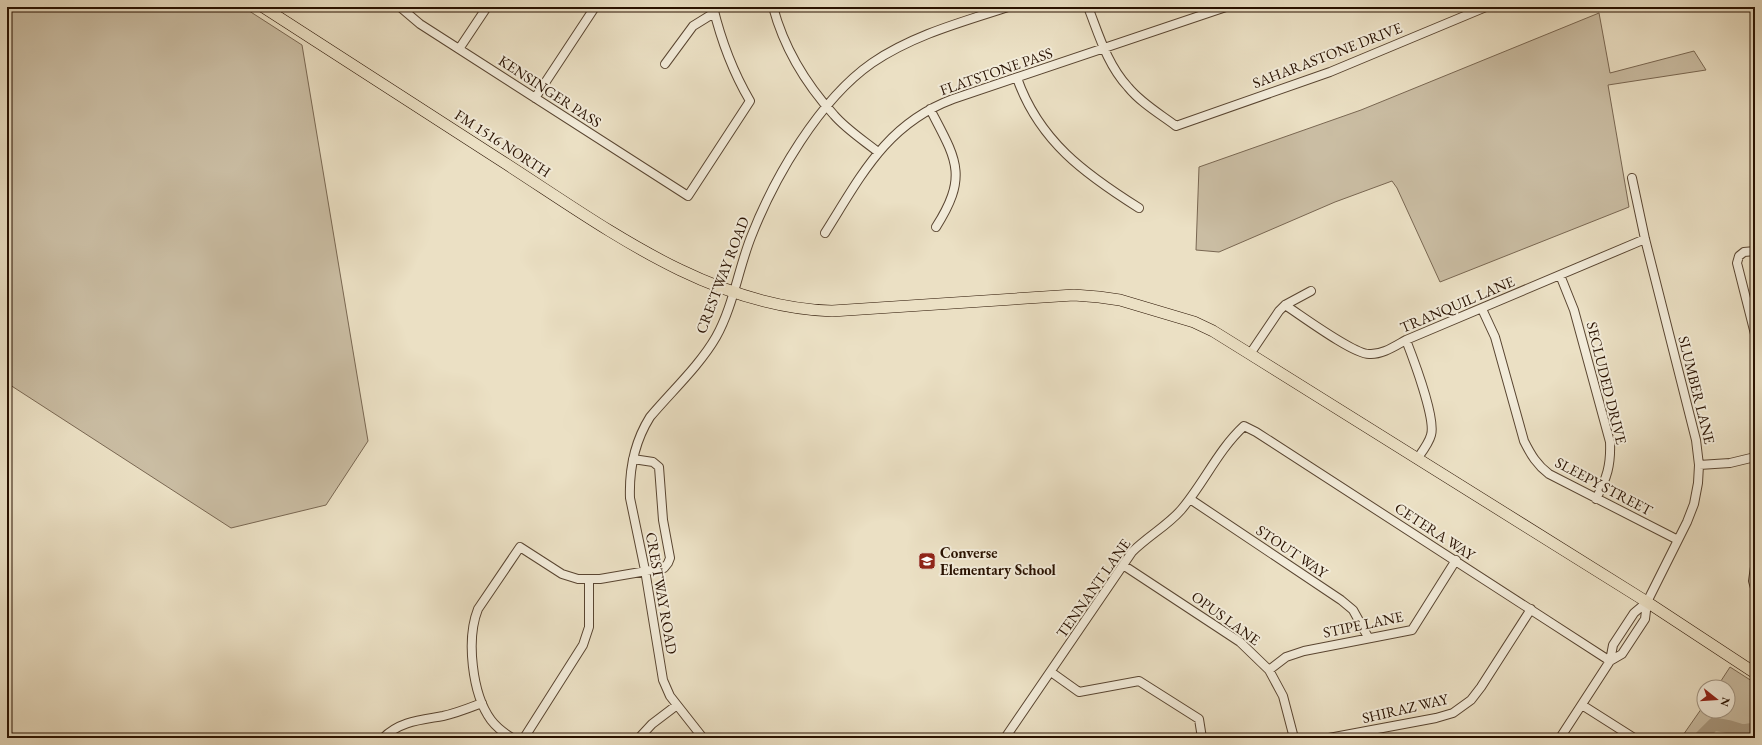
<svg xmlns="http://www.w3.org/2000/svg" width="1762" height="745" font-family="'EB Garamond',serif">
<rect width="100%" height="100%" fill="#ebe0c4"/>
<filter id="stains"><feTurbulence type="fractalNoise" baseFrequency=".005" numOctaves="4"/><feColorMatrix values="0 0 0 0 .2 0 0 0 0 .09 0 0 0 0 .02 0 0 0 .5 -.17"/></filter>
<radialGradient id="worn" r=".72"><stop offset=".6" stop-color="#630" stop-opacity="0"/><stop offset="1" stop-color="#630" stop-opacity=".3"/></radialGradient>
<path fill="#cabda3" stroke="#796752" d="M7,7H243L302,45L368,441L326,505L231,528L7,383Z
M1599,13L1610,73L1694,51L1706,70L1608,85L1629,207L1440,282L1397,188L1392,181L1335,202L1219,252L1196,250L1199,167L1361,110Z
M1730,667L1755,683V738H1681L1704,705V711H1728V687H1717Z"/>
<g fill="none" stroke-linecap="round" stroke-linejoin="round">
<path stroke="#a99a81" stroke-width="13" d="M1700,738L1714,724L1730,727L1743,731L1755,729"/>
<defs>
<path id="minor" d="M400,7L420,24L688,196L750,101C733,72 721,40 713,7
M773,7C784,48 805,83 834,115C846,129 863,140 878,152
M1088,7C1099,35 1107,64 1128,87C1141,103 1160,114 1176,126L1330,72L1486,7
M1646,7H1655
M459,49L487,7
M665,64L693,26L714,13
M1017,78C1039,141 1085,174 1139,208
M535,98L595,7
M930,109C956,159 969,175 936,227
M1632,178L1645,239L1696,440L1699,465L1698,483L1694,504L1687,522L1647,602L1634,613L1613,645L1610,661L1622,654L1645,619L1647,602
M825,233C861,176 886,124 953,99L1226,7
M1755,251L1744,252L1739,256L1737,263L1755,334
M1560,275L1574,310L1610,442C1611,465 1607,478 1596,499
M1285,305C1302,316 1353,354 1369,354C1382,355 1395,346 1406,340L1645,239
M1482,309L1495,337L1524,441C1531,455 1537,465 1549,474L1678,540
M1406,340C1413,358 1436,419 1431,435C1429,443 1422,452 1417,459
M1250,354L1279,311L1285,305L1311,291
M1699,465L1730,463L1755,457
M1190,499L1341,600L1353,610L1368,637
M1123,565L1240,642L1269,670L1283,696L1294,738
M1755,567L1753,581L1755,588
M1269,670L1286,657L1304,651L1412,630L1456,560
M1051,672L1079,692L1139,681L1199,719L1202,738
M1582,705L1634,738
M383,738C400,721 421,720 443,716C457,713 469,708 482,703
M512,738C504,733 497,728 491,720C472,694 466,639 478,609L520,547L562,574L578,579H600L664,568L668,563L670,558L663,520L659,467L653,462L633,459
M524,738L583,645L589,627V580
M639,738L652,724L677,705
M703,738L670,696L663,680L645,570L630,498C629,470 635,441 650,417C671,392 700,365 716,337C733,307 738,270 751,237C774,178 819,100 872,63C913,35 962,22 1008,7
M1005,738L1132,552C1148,536 1167,526 1181,510C1204,483 1218,450 1244,426L1256,432L1610,661L1560,738
M1329,738L1436,718L1453,713L1471,700L1481,687L1531,609"/>
<path id="major" d="M263,7C341,57 419,107 497,158C599,223 706,307 832,311L1074,295L1099,297L1120,300L1194,322L1213,331L1250,354L1647,602L1755,673"/>
</defs>
<use href="#minor" stroke="#594531" stroke-width="10"/>
<use href="#major" stroke="#281100" stroke-width="12"/>
<use href="#minor" stroke="#f2ebd9" stroke-width="8"/>
<use href="#major" stroke="#ebe0c4" stroke-width="11"/>
</g>
<defs>
<symbol id="school-square" viewBox="-11 -11 22 22"><rect x="-9" y="-9" width="18" height="18" rx="4" fill="#8f2418" stroke="#f2ebd9"/><path d="M0-5L7-2L0 1L-7-2ZM-4 1L0 2.5L4 1V4Q0 6-4 4Z" fill="#fff"/></symbol>
</defs>
<g fill-rule="evenodd">
<use href="#school-square" x="917" y="551" width="20" height="20"/>
</g>
<g text-anchor="middle" dominant-baseline="central" stroke-width="4" stroke-linejoin="round" paint-order="stroke">
<g font-size="15" fill="#281100" stroke="#f2ebd9">
<text transform="translate(1327 55) rotate(-21)">SAHARASTONE DRIVE</text>
<text transform="translate(996 71) rotate(-19)">FLATSTONE PASS</text>
<text transform="translate(550 91) rotate(33)">KENSINGER PASS</text>
<text transform="translate(503 143) rotate(33)">FM 1516 NORTH</text>
<text transform="translate(722 275) rotate(-69)">CRESTWAY ROAD</text>
<text transform="translate(1457 304) rotate(-23)">TRANQUIL LANE</text>
<text transform="translate(1607 383) rotate(76)">SECLUDED DRIVE</text>
<text transform="translate(1697 390) rotate(76)">SLUMBER LANE</text>
<text transform="translate(1604 486) rotate(28)">SLEEPY STREET</text>
<text transform="translate(1435 531) rotate(33)">CETERA WAY</text>
<text transform="translate(1292 551) rotate(34)">STOUT WAY</text>
<text transform="translate(1093 588) rotate(-55)">TENNANT LANE</text>
<text transform="translate(662 593) rotate(80)">CRESTWAY ROAD</text>
<text transform="translate(1226 618) rotate(36)">OPUS LANE</text>
<text transform="translate(1363 624) rotate(-12)">STIPE LANE</text>
<text transform="translate(1405 708) rotate(-13)">SHIRAZ WAY</text>
</g>
<g font-size="15" font-weight="bold" fill="#281100" stroke="#f2ebd9" text-anchor="start">
<text x="940" y="552">Converse<tspan x="940" dy="17">Elementary School</tspan></text>
</g>
</g>
<rect width="1762" height="745" fill="none" stroke="#ebe0c4" stroke-width="24"/>
<rect x="8" y="8" width="1746" height="729" fill="none" stroke="#281100" stroke-width="2"/>
<rect x="12" y="12" width="1738" height="721" fill="none" stroke="#281100"/>
<g transform="translate(1716 699) rotate(107)"><circle r="19" fill="#f2ebd9" stroke="#a19482"/>
<path d="M0-3L7 15L0 10L-7 15Z" fill="#8f2418"/>
<text y="-6" font-size="11" font-weight="bold" text-anchor="middle" fill="#281100">N</text>
</g>
<rect width="100%" height="100%" filter="url(#stains)"/>
<rect width="100%" height="100%" fill="url(#worn)"/>
</svg>
